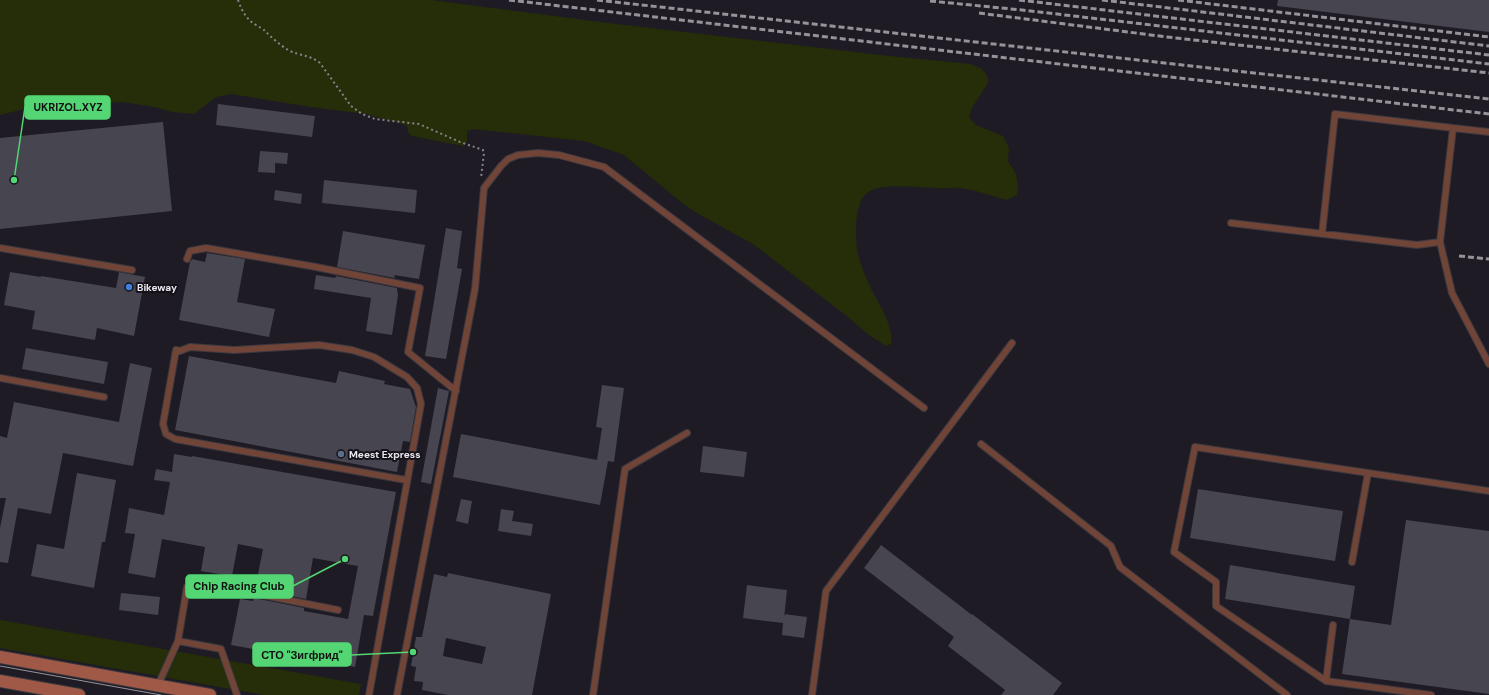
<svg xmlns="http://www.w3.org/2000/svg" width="1489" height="695" font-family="'DM Sans',sans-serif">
<rect width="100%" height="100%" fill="#1e1b24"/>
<path fill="#252e08" d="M0,0H431L616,24L889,56L971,64L982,69L988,77V83L972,108L969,117L976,125L1003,136L1009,148L1008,161L1016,174L1018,185L1017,195L1007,200C992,196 976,190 960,188C952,187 944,189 936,188C919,188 880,182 867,193C855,202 855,233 857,248C858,259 864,272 868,282C876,301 894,323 891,344L886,346L869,335L848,317L753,244L695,212L682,203L624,155L584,141L473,129L467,131V143L463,146L412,136L409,134L407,126L403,124L365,114L311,107L231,94L216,97L194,114L172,112L155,107L122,102L36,106L0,115Z
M0,620L361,684L359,695H264L0,648Z"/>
<path fill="#47454f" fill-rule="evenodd" d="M1278,0H1489V32L1277,6Z
M218,104L315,116L312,137L216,125Z
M163,122L172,211L0,229V138Z
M260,151L288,153L287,164L275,163V173L258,172Z
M324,180L417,190L415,213L322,203Z
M275,190L302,194L301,204L274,200Z
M446,228L462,231L457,268L462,269L446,359L425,356Z
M343,231L425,245L419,279L394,275L395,278L337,267Z
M207,253L245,259L237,302L275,309L269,337L179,320L190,262L192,259L205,262Z
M10,272L41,277V276L116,288L119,272L145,277L134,336L97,328L95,340L32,329L35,311L4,305Z
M316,275L335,278L336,276L397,288L398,295L392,335L366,331L371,298L314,289Z
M26,348L108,362L104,384L22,369Z
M189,356L336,383L339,371L385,381L384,384L410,389L416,407L410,442L403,441L397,472L175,430Z
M130,363L152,368L133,466L63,453L51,514L18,508L8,563L0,562V528L6,498H0V436L7,438L14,402L119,422Z
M602,385L624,388L614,462L608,461L600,505L453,477L461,434L597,460L602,428L596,427Z
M438,388L449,391L431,484L421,482Z
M703,446L747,452L744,477L700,472Z
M174,454L192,457V456L396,492L373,616L364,615L355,667L231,645L240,599L253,601L254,598L304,608V611L348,619L358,566L313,558L306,599L255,589L263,549L238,544L232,576L201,571L205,547L162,539L155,578L128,573L135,534L125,533L129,508L164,515L170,482L154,480L156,469L172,472Z
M77,473L116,480L105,542H102L94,588L31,576L37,544L64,549Z
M1198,489L1343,511L1335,561L1190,538Z
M461,499L472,501L468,524L456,521Z
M501,509L514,511L512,521L533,524L531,536L498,531Z
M1406,520L1489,531V694L1342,674L1350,619L1391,625Z
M881,545L972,615V614L1062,683L1053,695H1001L1005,690L948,646L954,637L864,568Z
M1230,565L1355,586L1350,619L1225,599Z
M448,573L551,594L532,695H448L422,690L423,682L414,681L416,667L411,666L416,637H422L434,574L447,577ZM446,638L486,647L482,664L443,656Z
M747,585L787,590L784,618V614L807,617L804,638L782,635L783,623L743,618Z
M121,593L160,597L158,615L119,610Z"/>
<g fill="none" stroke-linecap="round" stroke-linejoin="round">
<defs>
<path id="service" d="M1489,132L1453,128L1440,242L1452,293L1489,364
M1231,223L1417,245L1440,242
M1322,234L1335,114L1453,128
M0,248L132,270
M187,259L190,251L206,248L316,267L420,288L408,352L456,391
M0,378L104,397
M981,444L1111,546L1120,567L1287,695
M1352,562L1368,473
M1333,625L1326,681L1431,695
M178,641L221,649L237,695
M1326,681L1216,606V582L1174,552L1195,447L1489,491
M158,685L178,641L187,587L197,582L338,610
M369,695L421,404L417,388L407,377L374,357L352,350L319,345L234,350L190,347L180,351L176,350L163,424L166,434L175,439L406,480
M397,695L475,289L484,188L501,166L508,159L518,155L538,153L559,155L604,167L924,408
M593,695L625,469L687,433
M812,695L826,591L1012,343"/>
<path id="secondary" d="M0,657L210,695
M0,681L79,695"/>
</defs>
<use href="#service" stroke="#3b3840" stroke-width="8"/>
<use href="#secondary" stroke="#3b3840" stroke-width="14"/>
<path stroke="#86838b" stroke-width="2" stroke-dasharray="2 3" stroke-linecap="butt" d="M238,0C242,11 246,19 256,25C259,27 262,28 264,30C271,37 280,45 288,50C300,56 310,55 320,63L351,106L362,114L375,119L419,124L460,142L483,150L484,153L481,178"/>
<use href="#service" stroke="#714438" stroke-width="6"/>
<use href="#secondary" stroke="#a05946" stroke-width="12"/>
<path stroke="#96939a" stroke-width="1" d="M0,666L161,695"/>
<path stroke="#96939a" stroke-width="3" stroke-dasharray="6 3" stroke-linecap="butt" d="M509,0L1489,114
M597,0L1489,99
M1019,0L1489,55
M1102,0L1489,46
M1178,0L1489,37
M930,1L1022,10L1489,64
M979,13L1167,37L1489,73
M1459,256L1489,259"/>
</g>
<circle fill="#3f7fe0" stroke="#15121a" stroke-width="1.5" cx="129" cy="287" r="4"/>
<circle fill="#5c6f8a" stroke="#15121a" stroke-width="1.5" cx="341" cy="454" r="4"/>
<g text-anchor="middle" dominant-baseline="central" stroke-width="4" stroke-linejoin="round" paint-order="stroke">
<g font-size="10" font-weight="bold" fill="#eae8ee" stroke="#15121a" text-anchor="start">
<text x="137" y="287">Bikeway</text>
<text x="349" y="454">Meest Express</text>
</g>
</g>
<path fill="none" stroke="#53d673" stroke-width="1.5" d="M14 180L25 107M345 559L293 586M413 652L351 655"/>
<g fill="#53d673" stroke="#15121a" stroke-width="1.5">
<circle cx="14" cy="180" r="4"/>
<circle cx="345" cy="559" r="4"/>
<circle cx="413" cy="652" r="4"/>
</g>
<g fill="#53d673" stroke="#53d673" stroke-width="1.5">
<rect x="25" y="96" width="85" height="23" rx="4"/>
<rect x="186" y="575" width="107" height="23" rx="4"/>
<rect x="253" y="643" width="98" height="23" rx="4"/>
</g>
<g font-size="11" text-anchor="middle" font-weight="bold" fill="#111">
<text x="68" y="111">UKRIZOL.XYZ</text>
<text x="239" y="590">Chip Racing Club</text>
<text x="302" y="659">СТО "Зигфрид"</text>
</g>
</svg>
